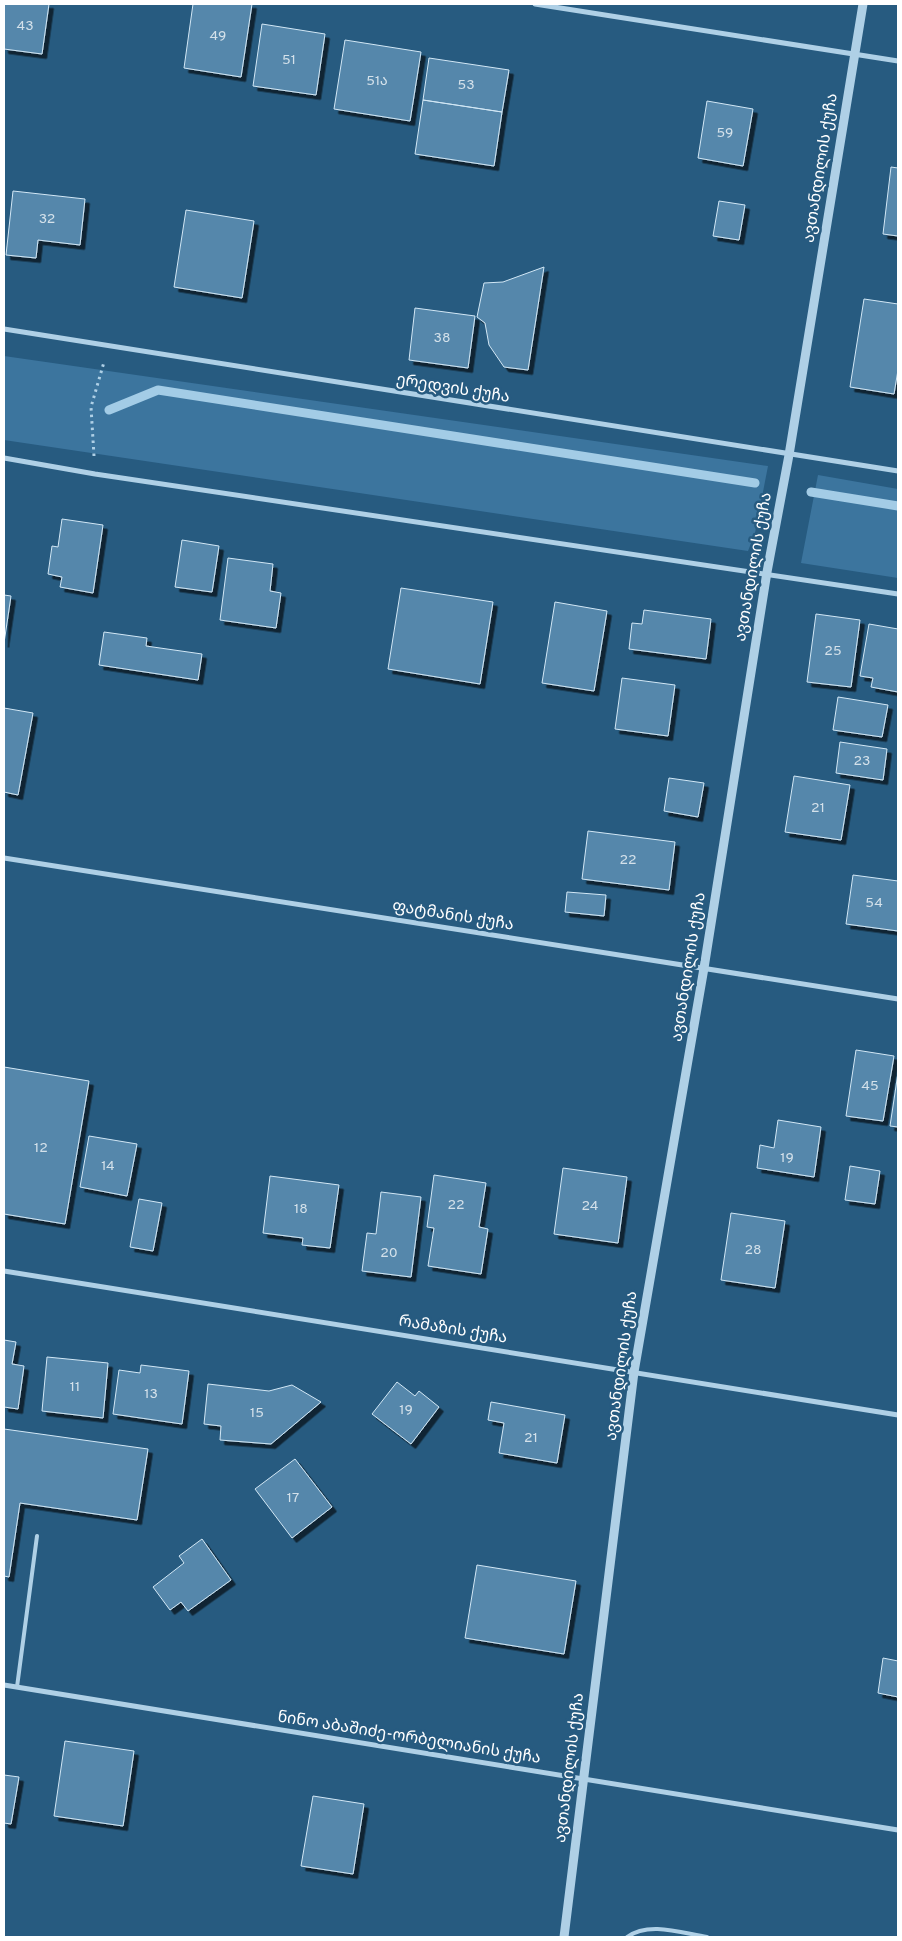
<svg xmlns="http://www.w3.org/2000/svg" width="902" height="1941" font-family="Overpass,'Noto Sans Georgian',sans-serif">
<defs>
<filter id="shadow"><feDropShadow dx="4.5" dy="4.5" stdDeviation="0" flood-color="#0009"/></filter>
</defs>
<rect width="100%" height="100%" fill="#275b80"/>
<path fill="#3c759e" d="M4,356L768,466L755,533L748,551L4,440Z
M818,475L898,489V578L801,563Z"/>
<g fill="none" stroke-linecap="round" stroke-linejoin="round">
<path stroke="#a3cce6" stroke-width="9" d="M109,410L158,390L755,483
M811,492L898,506"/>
</g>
<path fill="#5487ab" stroke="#d2e7f5" filter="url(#shadow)" d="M4,4H49L42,54L4,49Z
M193,4H252L241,77L184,68Z
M262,24L325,34L316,95L253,86Z
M345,40L421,52L410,121L334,109Z
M429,58L509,70L502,112L423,100Z
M423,100L502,112L494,166L415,154Z
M707,101L753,109L743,166L698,158Z
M891,167L898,168V236L883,234Z
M13,191L85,199L80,245L38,240L36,258L6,255Z
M719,201L745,205L739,240L713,236Z
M186,210L254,221L242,298L174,287Z
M544,267L528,370L504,367L489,345L485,323L477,317L484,283L503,282Z
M864,299L898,304V370L894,394L850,387Z
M415,308L475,316L468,368L409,360Z
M62,519L103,525L93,593L60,587L62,577L48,574L52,546L58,547Z
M182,540L219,546L212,592L175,587Z
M228,558L273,564L270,591L281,593L276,628L220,620Z
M401,588L493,602L480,684L388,669Z
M4,595L11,596L4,643Z
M555,602L607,611L594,691L542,683Z
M644,610L711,619L706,659L629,649L632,623L642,624Z
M816,614L860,620L851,687L807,682Z
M869,624L898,629V692L871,687L873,678L860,676Z
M104,632L147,638L146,646L202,654L198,680L99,665Z
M622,678L675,685L668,736L615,729Z
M838,697L888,705L882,737L833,730Z
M4,708L33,713L18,795L4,792Z
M840,742L887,749L883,780L836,773Z
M794,776L850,785L841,840L785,832Z
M669,778L704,783L698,817L664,811Z
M588,831L675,842L669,890L582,879Z
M853,875L898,881V931L846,924Z
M567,892L606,895L604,916L565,912Z
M856,1050L894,1056L883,1121L846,1116Z
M4,1067L89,1081L65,1224L4,1214Z
M898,1073V1127L890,1126Z
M778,1120L821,1127L814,1177L757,1168L760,1145L774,1148Z
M89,1136L137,1144L127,1196L80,1187Z
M850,1166L880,1171L875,1204L845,1200Z
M563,1168L627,1177L618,1243L554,1234Z
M434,1175L486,1183L479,1227L488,1229L481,1274L428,1266L434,1228L427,1227Z
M270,1176L339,1185L330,1248L302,1245L303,1238L263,1233Z
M381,1192L421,1197L411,1277L362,1271L367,1233L376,1234Z
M139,1199L162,1203L153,1251L130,1247Z
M731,1213L785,1221L775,1288L721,1280Z
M4,1340L16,1342L12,1364L24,1366L18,1409L4,1407Z
M47,1357L108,1363L103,1418L42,1411Z
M141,1365L189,1371L182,1424L113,1414L119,1370L140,1373Z
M397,1382L415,1396L419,1391L439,1407L411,1444L372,1414Z
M208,1384L269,1391L292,1385L321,1402L271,1444L220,1440L221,1426L204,1424Z
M491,1402L565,1415L557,1463L499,1453L504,1423L488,1420Z
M4,1429L148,1449L137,1520L20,1503L9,1577L4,1576Z
M295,1459L332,1507L292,1538L255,1489Z
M202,1539L231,1580L188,1611L181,1602L170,1610L153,1587L184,1563L179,1556Z
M477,1565L576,1581L564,1654L465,1638Z
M883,1658L898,1661V1697L878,1693Z
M65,1741L134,1751L123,1826L54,1816Z
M4,1775L19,1777L11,1824L4,1823Z
M313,1796L364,1804L353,1874L301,1866Z"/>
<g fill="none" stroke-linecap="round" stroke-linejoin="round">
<path stroke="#afd0e6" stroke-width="3" stroke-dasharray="2.5 4" stroke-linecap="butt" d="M94,456L91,407L104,362"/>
<path stroke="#afd0e6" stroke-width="4" d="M17,1687L37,1536
M627,1937C649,1921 682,1933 707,1937"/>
<path stroke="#afd0e6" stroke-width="5" d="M535,4L898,61
M4,329L898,471
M4,458L95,474L898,594
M4,858L898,999
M4,1271L898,1415
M4,1685L898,1830"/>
<path stroke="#afd0e6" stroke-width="9" d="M564,1937L634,1372L704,968L767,572L789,455L863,4"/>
</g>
<g text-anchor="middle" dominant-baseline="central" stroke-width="5" stroke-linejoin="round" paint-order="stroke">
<g font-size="14" fill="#d4e1ea">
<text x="25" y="26">43</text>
<text x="218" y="36">49</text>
<text x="289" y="60">51</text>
<text x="377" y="81">51ა</text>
<text x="466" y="85">53</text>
<text x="725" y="133">59</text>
<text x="47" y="219">32</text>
<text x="442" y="338">38</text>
<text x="833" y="651">25</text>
<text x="862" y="761">23</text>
<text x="818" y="808">21</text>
<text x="628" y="860">22</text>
<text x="874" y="903">54</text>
<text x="870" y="1086">45</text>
<text x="41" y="1148">12</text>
<text x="787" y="1158">19</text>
<text x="108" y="1166">14</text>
<text x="456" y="1205">22</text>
<text x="590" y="1206">24</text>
<text x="301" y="1209">18</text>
<text x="753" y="1250">28</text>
<text x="389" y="1253">20</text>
<text x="75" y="1387">11</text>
<text x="151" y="1394">13</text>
<text x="406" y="1410">19</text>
<text x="257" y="1413">15</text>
<text x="531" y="1438">21</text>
<text x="293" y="1498">17</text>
</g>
<g font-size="16" fill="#fff" stroke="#275b80">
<text transform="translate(821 168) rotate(-81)">ავთანდილის ქუჩა</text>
<text transform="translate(453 389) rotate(9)">ერედვის ქუჩა</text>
<text transform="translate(754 567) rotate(-80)">ავთანდილის ქუჩა</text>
<text transform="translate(453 916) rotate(9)">ფატმანის ქუჩა</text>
<text transform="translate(689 967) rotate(-81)">ავთანდილის ქუჩა</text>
<text transform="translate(453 1330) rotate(9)">რამაზის ქუჩა</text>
<text transform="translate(622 1366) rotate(-82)">ავთანდილის ქუჩა</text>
<text transform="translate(409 1738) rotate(9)">ნინო აბაშიძე-ორბელიანის ქუჩა</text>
<text transform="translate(570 1768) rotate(-83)">ავთანდილის ქუჩა</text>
</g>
</g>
<rect width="902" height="1941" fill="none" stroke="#ffffff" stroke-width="10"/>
</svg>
